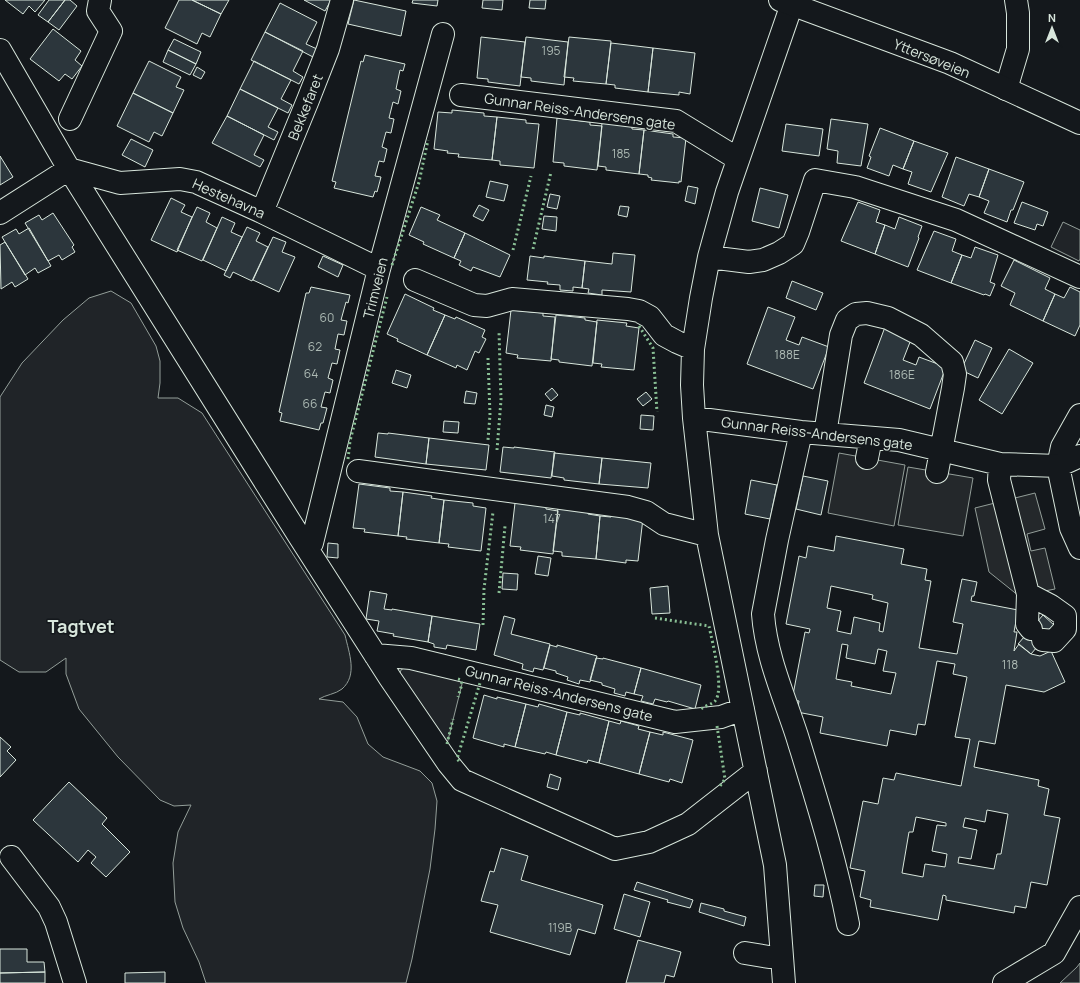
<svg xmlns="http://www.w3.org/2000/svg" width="1080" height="983" font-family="Manrope,sans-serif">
<rect width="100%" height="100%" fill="#14181c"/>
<path fill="#202428" stroke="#939e99" d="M1063,222L1080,230V259L1079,261L1051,247Z
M111,291L131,303L156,346L160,361V383L158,398H178L202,413L345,635C349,653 358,675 342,689C336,694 325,695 319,699L343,702L357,717L368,744L383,757L420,771L432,783L437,801L435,829L430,869L412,959L406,983H206L199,962L183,928L175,902L173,863L178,832L191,805L174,806L160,800L118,757L79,709L66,674V658L46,672H19L0,660V397L22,363L63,320L89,298Z
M407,666L461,680L462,684L447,744L400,673L401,670Z
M1080,963V983H1060L1077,967Z"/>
<path fill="#24282b" stroke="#939e99" d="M839,453L905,465L894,526L828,513Z
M908,467L973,478L963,536L898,525Z
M1035,493L1045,529L1027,534L1031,551L1045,548L1055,589L1019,596L989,572L975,508Z"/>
<path fill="#2c363c" stroke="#d8e6dc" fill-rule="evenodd" d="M5,0H45L35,12L29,6L23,14Z
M49,0H65L48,22L38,15Z
M65,0H70L77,6L59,30L48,22Z
M179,0H192L221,14L210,37L202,33L197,44L165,28Z
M192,0H229L221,14Z
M304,0H331L325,11Z
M354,0L406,11L401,36L348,24Z
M413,0H438L437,6L412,3Z
M483,0H503L502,10L482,8Z
M530,0H546L545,9L529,8Z
M280,3L317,22L306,44L317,49L313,57L265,32Z
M53,29L81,51L75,60L82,66L72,79L65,74L59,81L30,59Z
M265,32L303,51L293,71L303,77L299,84L251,60Z
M481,37L525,42L520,86L488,82V79L477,78Z
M526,37L568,42L564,85L531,81V78L521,77Z
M569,37L611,41L606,84L573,81L574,78L564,77Z
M174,39L201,52L196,64L168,50Z
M611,43L653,48L648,92L615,88V85L606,84Z
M653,48L695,53L690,94L679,92V95L648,92Z
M168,50L196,64L190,75L163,62Z
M365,55L405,64L403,71L400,70L396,89L401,91L398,104L393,102L389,118L394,119L391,133L386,132L382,147L387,149L384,162L379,161L375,176L381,177L377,192L375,191L373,197L334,188L336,182L332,181L361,61L363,62Z
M149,61L181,77L176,87L184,90L173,113L133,93Z
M254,61L291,80L281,99L292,105L288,113L240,89Z
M197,67L205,72L201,79L193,75Z
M240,89L278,108L268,127L278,132L274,140L227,116Z
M133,93L173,113L162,136L154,132L149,142L117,126Z
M452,110L484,113V116L497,117L492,160L458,157L459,154L447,153L448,151L434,149L438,112L452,113Z
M227,116L264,135L254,155L264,160L260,167L212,143Z
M497,117L526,120V123L539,124L534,168L500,165V161L492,160Z
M557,118L590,122V125L602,126L597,170L564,166V163L553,162Z
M831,119L868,124L861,166L837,163L838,151L827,149Z
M602,123L632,126V129L644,130L639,174L606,170V167L598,166Z
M786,124L823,129L819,156L782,151Z
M880,128L914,141L903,169L893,165L889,176L867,168L871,157L869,156Z
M644,130L673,134V137L686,138L681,182L679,181V183L651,180L652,178L648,177V175L639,174Z
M131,139L153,150L145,167L122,155Z
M914,141L948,153L931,192L908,184L912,172L903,169Z
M0,156L13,177L0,185Z
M956,157L989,169L979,197L969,194L964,206L942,197Z
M989,169L1024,182L1013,210H1011L1007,222L984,213L989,201L979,197Z
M490,181L508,185L504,201L486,197Z
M688,186L698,188L695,204L685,201Z
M760,188L788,195L779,228L752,221Z
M550,194L560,196L557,209L547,207Z
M171,198L185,205L181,212L192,217L177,252L151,240Z
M858,202L880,210L876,222L885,225L875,254L841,241Z
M1022,202L1048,212L1043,226L1037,224L1035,230L1014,223Z
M479,205L489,210L483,221L473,216Z
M620,206L629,207L627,217L618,215Z
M197,207L210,213L206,222L217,228L202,261L177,250Z
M421,207L440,215L437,220L465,233L454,258L423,244L424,242L409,235Z
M53,213L74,245L72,247L75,252L62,260L59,255L48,261L25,223L39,215L42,220Z
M544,216L557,217L556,231L542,229Z
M222,217L235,223L231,232L242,237L226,271L203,260Z
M899,217L922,226L918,237L919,238L908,267L875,254L885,225L895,229Z
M247,227L260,233L256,241L268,247L252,281L233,272L230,278L224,275Z
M29,228L51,266L38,273L35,268L25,275L2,237L16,229L19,234Z
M934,231L956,239L952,251L962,255L951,283L917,270Z
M465,233L510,255L500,277L473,267L471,271L459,265L461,261L454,258Z
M273,237L286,242L282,252L295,257L279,292L253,280Z
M5,242L28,279L15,287L12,282L1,289L0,245Z
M975,247L998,255L990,282L995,284L990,296L985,294L984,295L951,283L962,255L971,258Z
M613,253L635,255L631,292L602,290V295L588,293L589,289L582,288L585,261L612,264Z
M323,256L343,265L338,277L318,267Z
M530,256L544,258V256L585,261L582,288L573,287V291L560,290V285L547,284L548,282L527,280Z
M1014,260L1050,278L1045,289L1055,294L1043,321L1010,305L1015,293L1001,286Z
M792,281L823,293L816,310L786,298Z
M311,287L350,295L348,303L346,302L341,320L347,321L344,335L338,334L335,349L340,350L337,364L332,363L328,378L333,380L330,393L325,392L321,407L327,408L323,423H321L319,430L280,421L282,413L279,412L306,293H309Z
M1070,287L1080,292V325L1075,336L1043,321L1055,294L1064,298Z
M405,294L434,308L433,310L445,315L427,355L397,341L398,339L387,334Z
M768,307L795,317L786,340L799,345L802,337L829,347L813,389L747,364Z
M511,310L543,313V316L555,317L551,361L517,358L518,355L506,353Z
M445,315L455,319L456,317L485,330L482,337L486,339L479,353L475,351L467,370L457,365L456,368L427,355Z
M556,315L585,318V320L597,322L592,366L559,362V360L551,359Z
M597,320L627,323L626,326L639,328L634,370L601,367L602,364L593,363Z
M885,327L912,337L903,360L916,365L919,357L946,367L930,409L864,383Z
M975,340L992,348L978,378L961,370Z
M1009,349L1033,363L1002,414L979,400Z
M396,370L411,375L407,388L392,383Z
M552,388L558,395L551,401L545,394Z
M466,391L477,393L475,404L464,403Z
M646,392L652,399L643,406L637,399Z
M546,405L554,407L552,417L544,415Z
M641,415L654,416L653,430L640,429Z
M444,421L459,422L458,433L443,432Z
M378,433L388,434V433L429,438L426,464L375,457Z
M429,438L489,445L486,470L426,464Z
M503,447L514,448V447L555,452L551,478L500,472Z
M554,453L602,458L599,484L564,480V478L552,476Z
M602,458L651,463L648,488L599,484Z
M803,476L828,481L821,515L796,509Z
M751,480L777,485L770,519L745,514Z
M359,484L390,488V491L403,492L398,536L364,532L365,529L353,528Z
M403,492L432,496L431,498L444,500L439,543L406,539L407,537L398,536Z
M444,500L473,503V506L486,508L481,551L448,547L449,544L439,543Z
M515,503L546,506V509L558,511L553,554L520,550L521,547L510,546Z
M558,508L588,511V514L600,516L596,559L562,556V552L553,551Z
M612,514L643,518L638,561L626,560V563L596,559L600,516L611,517Z
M836,536L904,549L901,564L927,569L925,580L931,581L919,648L957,654L963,624L953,622L962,579L977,582L974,596H972L971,601L1018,610L1014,632H1017L1014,651L1019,644L1031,654L1040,656L1051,651L1065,682L1044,692L1006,685L995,744L979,741L974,767L1039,780L1038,786L1049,789L1044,815L1060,818L1047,885L1031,882L1026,908L1015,906L1014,913L946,900V896L943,895L938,920L870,907L871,900L860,897L865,871L850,868L863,801L878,804L883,778L894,780L896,773L961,786L970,739L955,737L967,677L953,674L955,664L937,661L925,725L918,724L916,735L890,730L887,746L820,733L823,717L797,712L799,701L792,700L805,632L809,633L810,629L786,624L799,556L806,558L808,546L834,551ZM831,586L873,595L872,599L888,603L883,632L879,631L880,623L854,617L851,634L837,631L841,611L827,608ZM842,644L848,645L846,658L875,664L878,649L887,651L883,671L896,673L891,694L851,686L852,682L836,679ZM987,810L1008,814L1001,854H997L994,869L958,863L959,857L971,859L977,830L963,827L965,818L985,822ZM916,817L946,823V826L937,825L932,851L947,854L945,867L925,864L923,877L902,873L909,832H913Z
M328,543L338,544V558L327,557Z
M538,556L551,558L548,576L535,574Z
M503,573L518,574L517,590L502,589Z
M668,586L670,613L652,614L650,588Z
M370,591L387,594L384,609L392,610V609L432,616L428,642L393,636L394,634L377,631L379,621L366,619Z
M1043,615L1055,626L1031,654L1018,644Z
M432,616L480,624L476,650L447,645L446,649L434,647V644L428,642Z
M504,616L515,619L511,634L550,644L543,670L534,668L533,672L522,669L523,664L494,655Z
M550,645L557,647V645L597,656L590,682L580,680L579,684L567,680L568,677L556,673V671L544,668Z
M596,658L603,659V658L641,668L634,694L626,692L625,696L614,693L615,689L602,685V683L590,680Z
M641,668L701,685L695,709L668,701L667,702L655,699L653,704L641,701L643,696L634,694Z
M484,695L497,699V697L526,704L515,747L504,744V747L473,738Z
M526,704L538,707L539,704L567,712L556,755L546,752L545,754L515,747Z
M567,712L580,715V713L609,721L599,763L588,760L587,763L556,755Z
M609,721L620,724L621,721L639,726L638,729L650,732L639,774L599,763Z
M650,732L663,735V732L693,740L682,783L670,779L669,782L639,774Z
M0,737L11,747L7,751L16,760L0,777Z
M550,774L561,778L558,790L547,787Z
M69,782L107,818L102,824L130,852L106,877L91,863L96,857L88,850L78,862L33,820Z
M501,848L528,856L521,880L603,905L595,934L578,929L570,955L490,932L498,905L481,901L490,871L494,872Z
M637,882L693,900L690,908L667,902L668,900L634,890Z
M815,885H824L823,897L814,896Z
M624,894L650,902L640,937L614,929Z
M701,903L724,909V911L746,917L744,926L699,912Z
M638,940L681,952L674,977L666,975L664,983H626Z
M0,949H27V962H44L45,972L0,973Z
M45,972V983H0V973Z
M165,972V983H125V973Z"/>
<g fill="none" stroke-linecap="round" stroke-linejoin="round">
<defs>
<path id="minor" d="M0,50L69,169L299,536L390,678L448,763L462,780L615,849L649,842L688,824L756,771
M1006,89L1018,49V13L1016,0
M461,95L676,121L738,159
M70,119L111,31L98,11L100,0
M262,212L308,100L328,49L342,0
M0,213L69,169L120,183L180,179L196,182L262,212L379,269
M709,257L749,262L763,260L779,253L793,244L798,232L815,180L855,187L956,220L1080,277
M415,280L474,305L487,306L512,299L628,309L639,311L650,317L664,335L677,342L693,349
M1080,415L1062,447L1058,466L1071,528L1080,548
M694,418L801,432L899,440L1000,464L1058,466L1080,456
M801,432L777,540L763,614C766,656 784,696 797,736C816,798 836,861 848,924
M825,434L841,335L847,320L856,314L867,313L888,318L921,335L952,362L955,374L953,388L937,472
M867,458L871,438
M1000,464L999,480L1028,594L1027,624L1031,629
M358,471L628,507L646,512L664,524L707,535
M312,543L379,269L443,34
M1028,594L1051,606L1065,616V629L1054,641L1043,640
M375,655L411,658L675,722L721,717L743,709
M11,857L49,907L56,922L75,983
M745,953L769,957H782
M784,983L775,865L707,535L694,418L692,385L693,349L701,298L709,257L727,192L792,4
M1004,983L1054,953L1080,907"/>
<path id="major" d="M780,0L950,63L1080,123"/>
</defs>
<use href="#minor" stroke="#d8e6dc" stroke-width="24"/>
<use href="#major" stroke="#d8e6dc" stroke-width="24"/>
<use href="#minor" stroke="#14181c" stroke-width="22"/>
<use href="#major" stroke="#14181c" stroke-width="22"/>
<path stroke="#8ac095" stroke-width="3" stroke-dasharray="2 3" stroke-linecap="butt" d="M533,249L551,172
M513,250L531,176
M392,265L419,182L428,140
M639,326L653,348L657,412
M488,358L490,415L488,440
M497,450L501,400L499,331
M348,459L350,441L387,297
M499,593L505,526
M655,618L709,626C712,641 725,690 715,701C712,704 705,706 701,709
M483,625L484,589L493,512
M458,679L461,680L462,684L458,697
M717,726L725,779L720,786
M447,744L453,719
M459,761L457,759L480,683"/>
</g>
<g text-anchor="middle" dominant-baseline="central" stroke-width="3" stroke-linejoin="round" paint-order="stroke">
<g font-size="12" fill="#adbab4">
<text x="551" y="50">195</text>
<text x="621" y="153">185</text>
<text x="327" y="317">60</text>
<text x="315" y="346">62</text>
<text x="787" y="354">188E</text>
<text x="311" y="373">64</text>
<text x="902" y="374">186E</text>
<text x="310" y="403">66</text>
<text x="552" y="518">147</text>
<text x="1010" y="664">118</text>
<text x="560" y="927">119B</text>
</g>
<g font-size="14" fill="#d8e6dc" stroke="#14181c">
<text transform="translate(932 58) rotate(22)">Yttersøveien</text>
<text transform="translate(305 107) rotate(-68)">Bekkefaret</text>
<text transform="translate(580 111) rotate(8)">Gunnar Reiss-Andersens gate</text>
<text transform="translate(229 198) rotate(24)">Hestehavna</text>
<text transform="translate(375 288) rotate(-76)">Trimveien</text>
<text transform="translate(817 433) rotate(7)">Gunnar Reiss-Andersens gate</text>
<text transform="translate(559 693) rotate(14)">Gunnar Reiss-Andersens gate</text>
</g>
<g font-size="18" font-weight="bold" fill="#d8e6dc" stroke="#14181c">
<text x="81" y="626">Tagtvet</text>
</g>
</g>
<g transform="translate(1052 28)" stroke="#14181c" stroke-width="3" paint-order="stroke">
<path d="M0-3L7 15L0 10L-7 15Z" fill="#d8e6dc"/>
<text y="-6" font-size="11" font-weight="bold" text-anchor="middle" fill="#d8e6dc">N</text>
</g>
</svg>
